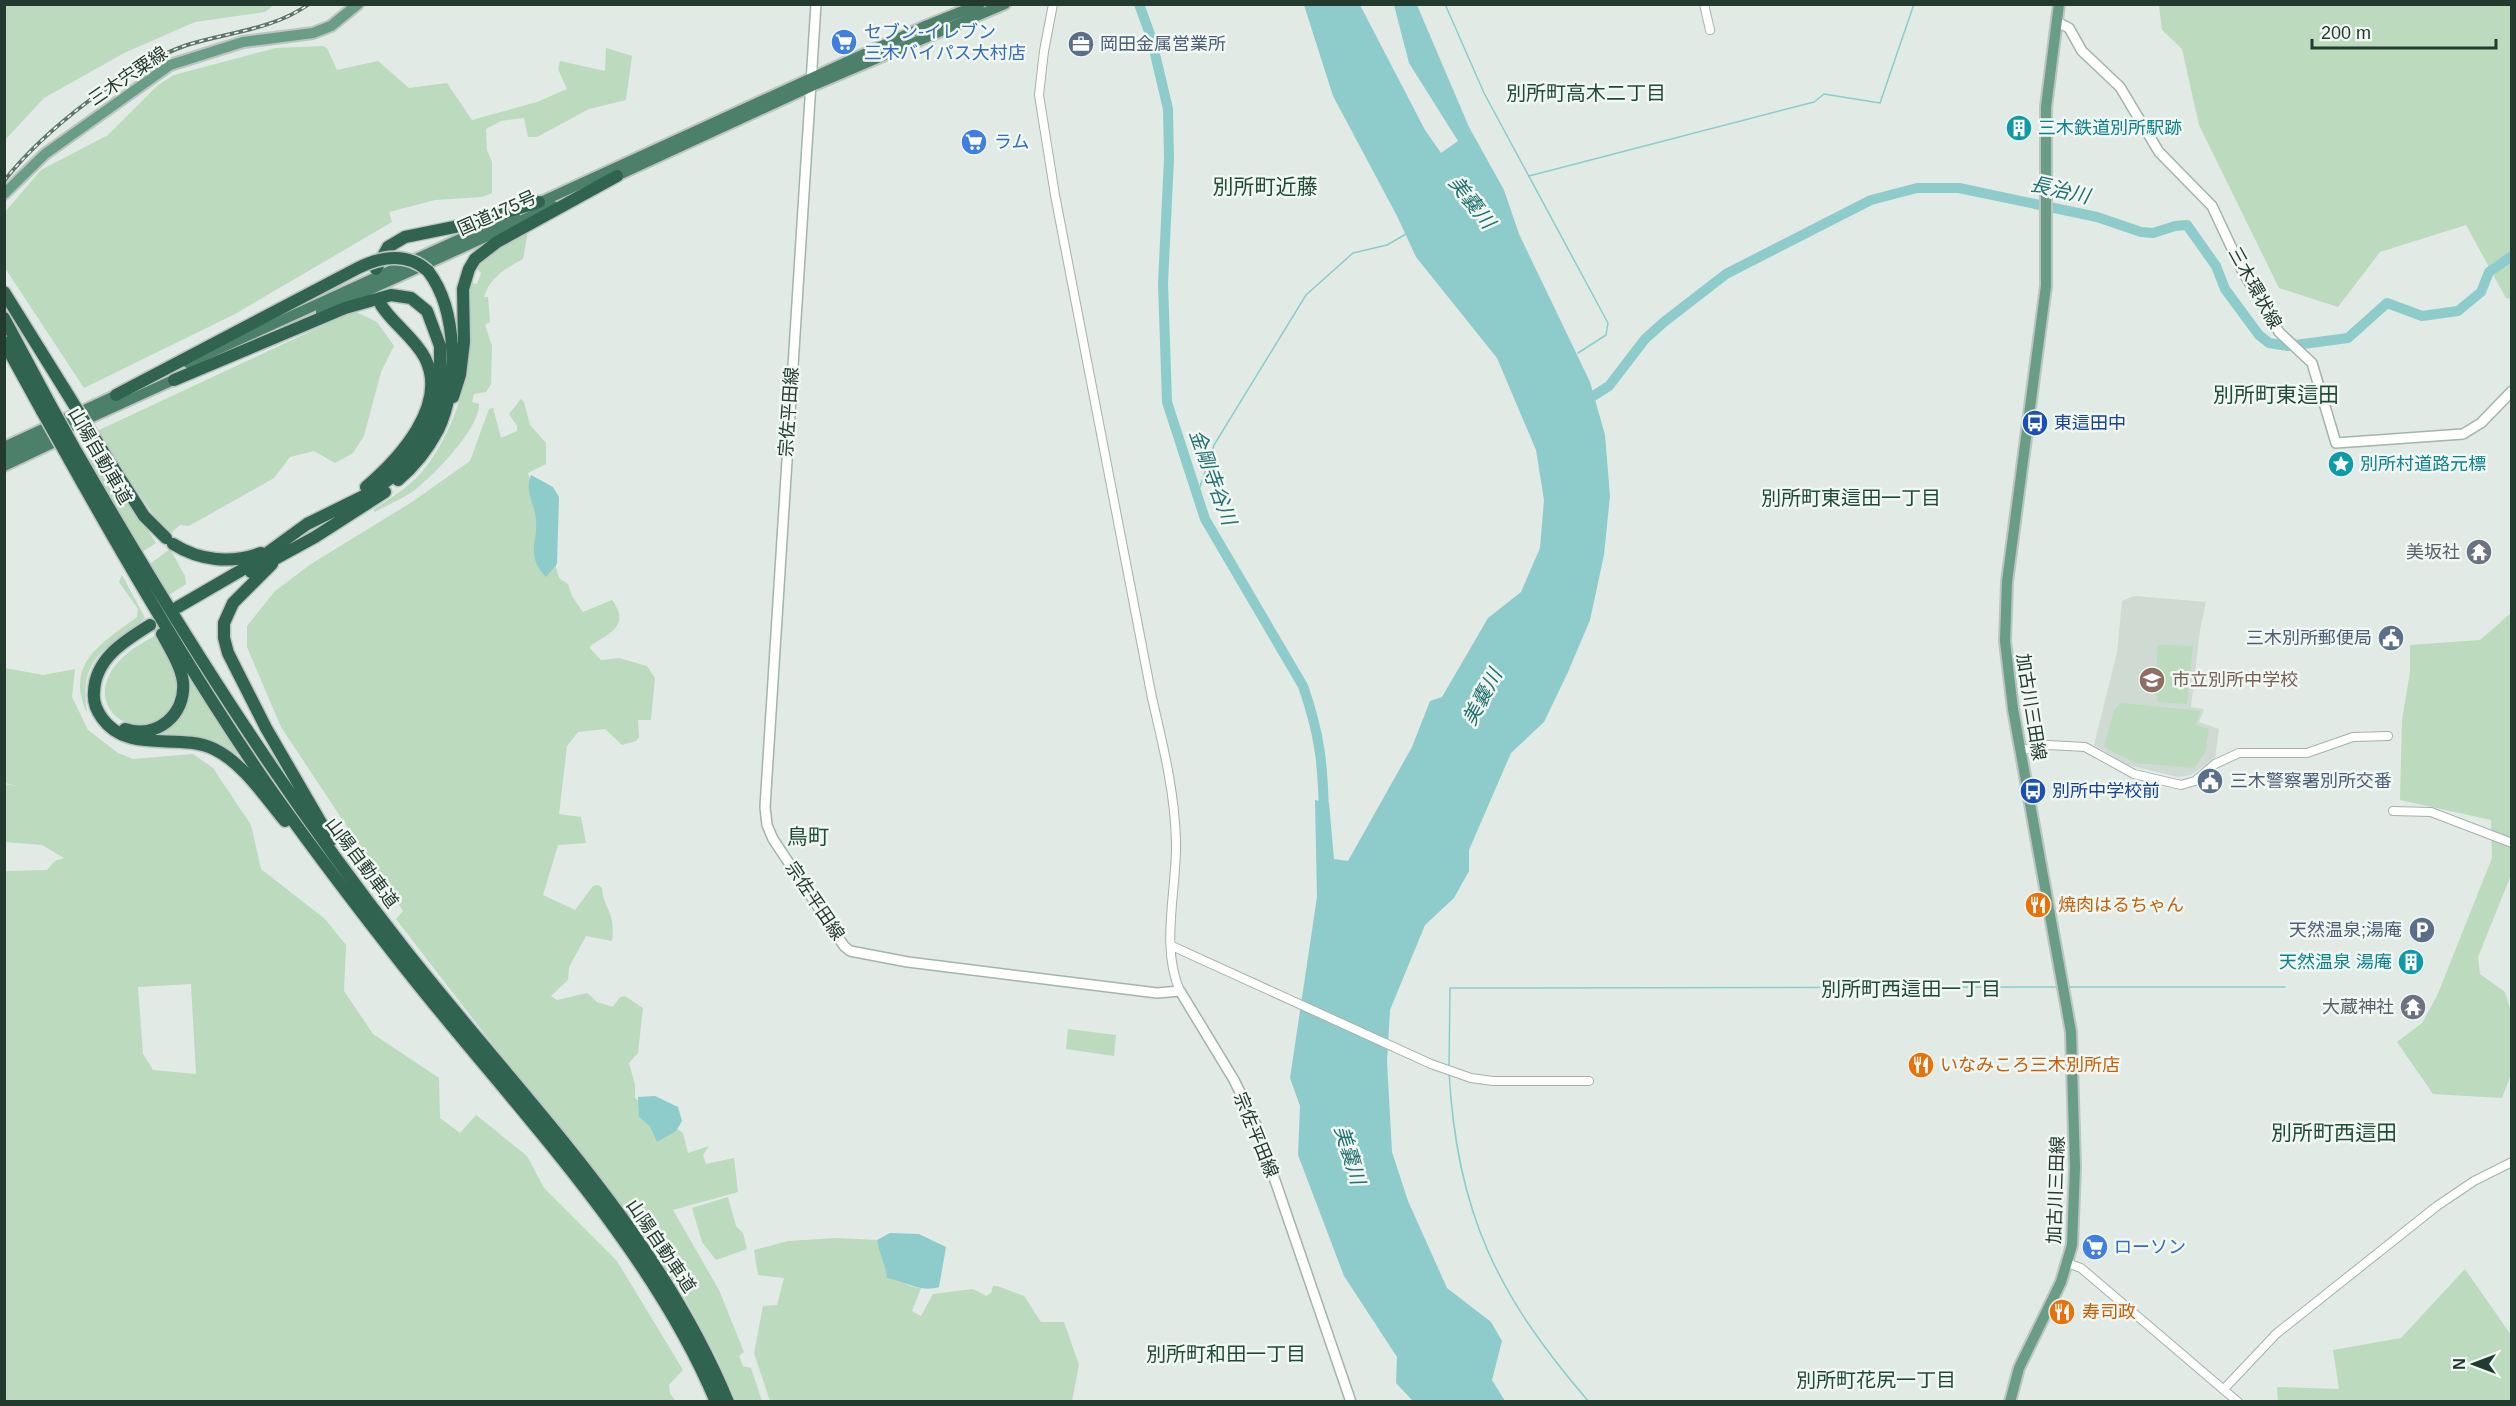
<svg xmlns="http://www.w3.org/2000/svg" width="2516" height="1406" font-family="Arial,'Noto Sans JP',sans-serif">
<rect width="100%" height="100%" fill="#e1eae5"/>
<path fill="#cfdad3" d="M2134,596L2206,602L2200,630L2191,707L2204,709L2199,722L2219,729L2215,758L2191,775L2178,777L2128,765L2094,745L2117,653L2122,601Z"/>
<path fill="#bbdabe" fill-rule="evenodd" d="M5,4H274V5L265,12L195,22L124,53L44,98L5,140Z
M2159,5H2511V299L2506,298L2466,225L2380,252L2338,307L2279,288L2199,125L2182,49L2162,30Z
M323,46L327,48L337,70L378,61L409,88L447,83L472,120L537,102L567,89L558,69L560,61L605,71L606,48L632,56L626,100L589,109L537,137H528L524,118L501,121L486,129L487,150L492,162V193L482,197L435,200L389,212L392,222L235,314L84,388L5,268V212L41,170L108,135L158,85L174,75L276,48Z
M528,231L523,259C505,269 490,277 484,297H488L490,322L485,325L492,346L491,384L486,392L474,394L472,402L479,404C480,428 435,474 416,489C405,498 388,504 375,512L373,510C386,501 399,493 411,483C443,456 469,389 470,347C471,326 468,305 471,283L477,284L481,273L476,268L500,247Z
M354,311L377,322L394,346L381,372L364,436L353,453L335,463L314,451L290,457L274,478L189,526L180,525L170,534L152,513L97,431Z
M521,399L524,402L530,425L546,443V464L528,473L559,578L568,584L572,596L583,612L612,600C632,627 607,634 589,647L601,660L619,658L647,666L655,678L651,720H638L639,737L636,741L622,745L605,729L578,732L567,746L559,814L581,817L586,843L558,845L543,895L575,910L593,886L598,885L602,888C604,911 616,911 612,941L586,936L569,967L568,980L551,996L557,1000L587,993L597,1002L613,1007L620,997L625,996L643,1008L638,1053L629,1063L635,1085V1098L683,1133L688,1153L709,1146L703,1155L706,1164L734,1158L738,1192L673,1210L719,1290L744,1352L739,1356L743,1366L751,1368L762,1401H736L718,1360L678,1285L396,919L403,911L281,727L247,647V626L275,591L311,564L412,502L470,461L489,409L493,408L501,438L517,431V426L509,414Z
M93,442L156,543L142,552L88,459Z
M170,549L185,576L186,584L169,595L150,564Z
M122,575L145,618C108,650 78,654 87,713C64,663 102,643 137,617L138,609L119,582Z
M2511,613V875L2478,957L2480,974L2505,992L2511,1012V1074L2502,1098L2433,1094L2397,1042L2422,1023L2437,996L2492,858L2491,820L2400,800L2402,720L2410,672V645L2480,640Z
M156,635C163,648 172,662 176,677C178,685 177,695 173,704C154,754 69,711 122,658C131,649 144,642 156,635Z
M2158,645L2193,646L2187,704L2158,702L2155,686Z
M181,664L239,753L236,755C201,731 184,737 144,737L173,723Z
M5,668L43,675L75,669L72,697L88,730L118,753L133,759L193,754L213,768L251,825L261,869L325,919L346,945L344,991L373,1034L439,1078L440,1118L460,1133L476,1115L527,1156L544,1188L617,1261L683,1370L669,1385L670,1394L676,1401H5V871L47,870L55,861L64,858L42,845L5,842L4,784L20,787L5,783ZM191,984L196,1074L153,1070L143,1054L138,987Z
M2121,703L2201,711L2195,725L2209,729L2205,752L2194,768L2136,763L2104,747L2114,710Z
M1068,1029L1116,1035L1114,1056L1066,1049Z
M728,1197L736,1226L743,1233L747,1249L716,1260L702,1242L692,1208Z
M837,1238L877,1240C881,1263 897,1287 921,1288L912,1311L921,1316L933,1294L973,1289L986,1296L991,1293L993,1286H997L1024,1296L1041,1322H1064L1079,1365L1072,1401H770L754,1353L763,1306L777,1305L784,1278L758,1275L754,1250L788,1241Z
M2465,1269L2511,1335V1401H2278L2277,1387L2339,1389L2333,1350L2401,1338Z"/>
<path fill="#8dccca" d="M1304,5H1360L1425,130L1441,153L1458,141L1409,63L1394,5H1417L1469,127L1504,190L1519,234L1590,382L1605,435L1610,496L1604,555L1590,620L1568,672L1544,722L1511,753L1469,850V871L1454,898L1425,925L1390,1010L1387,1061L1392,1152L1408,1201L1447,1288L1491,1322L1502,1341L1492,1380L1505,1401H1413L1396,1383L1397,1357L1344,1276L1298,1155L1300,1106L1290,1078L1317,897L1315,800L1329,803L1334,859L1348,861L1412,747L1430,701L1442,697L1488,618L1521,592L1540,548L1544,500L1536,450L1497,358L1416,257L1397,216L1333,96Z
M531,475L553,487L559,497L557,564L546,577C525,554 538,544 536,520C535,503 524,492 531,475Z
M655,1096L678,1107L682,1121L676,1131L657,1142L650,1126L639,1117L638,1097Z
M890,1233L919,1234L946,1247L939,1287C919,1293 906,1281 887,1278C886,1264 879,1254 877,1240Z"/>
<g fill="none" stroke-linecap="round" stroke-linejoin="round">
<path stroke="#8dccca" stroke-width="1.5" d="M1445,4L1484,93L1608,323L1606,335L1578,353
M1529,176L1814,102L1824,94L1880,103L1914,4
M1193,487H1200L1214,445L1306,295L1353,253L1387,245L1406,234
M2066,987H2285
M1449,1067L1450,988L2059,987
M1449,1072C1457,1214 1497,1295 1589,1402"/>
<path stroke="#8dccca" stroke-width="10" d="M1139,4L1151,37L1168,109L1169,159L1163,283L1167,402L1205,519L1303,686C1320,735 1323,764 1324,816
M1582,403L1609,386L1645,339L1664,322L1726,274L1871,200L1917,188H1959L2097,217L2141,232L2153,233L2175,226L2187,225L2216,266L2225,289L2259,335L2269,343L2288,346L2348,338L2387,303L2422,316L2458,311L2481,292L2489,272L2512,256"/>
<path stroke="#bbc7c1" stroke-width="12" stroke-dasharray="12 6" stroke-linecap="butt" d="M153,629L182,613"/>
<defs>
<path id="tertiary" d="M1053,4L1044,51L1039,95L1055,195L1152,698C1163,745 1175,793 1176,842C1177,890 1160,946 1180,991
M1704,4L1710,30
M2021,750L2048,745L2085,747L2134,774L2181,785L2195,781L2215,764L2239,753H2307L2353,737L2388,736
M2393,811L2431,812L2512,843
M1172,946L1431,1064L1471,1078L1493,1081H1589
M2067,1263L2081,1268L2238,1402
M2224,1389L2276,1334L2437,1206L2474,1181L2512,1162"/>
<path id="secondary" d="M816,4L765,807L767,825L773,839L844,946L850,951L908,962L1157,993L1180,991L1234,1080L1256,1125L1351,1402
M2057,22L2069,28L2082,51L2120,87L2159,152L2212,206L2243,272L2279,332L2312,363L2336,443L2463,434L2481,423L2512,391"/>
<path id="primary" d="M4,194L45,154L170,65L243,42L313,33L331,26L358,4
M2010,1402L2019,1368L2061,1282L2072,1245L2075,1167L2071,1032L2013,709L2005,641L2007,582L2046,286V107L2059,4"/>
<path id="trunk" d="M610,179L812,86L1005,4
M532,206L923,27L980,4
M321,312L553,206
M188,363L515,214
M4,447L121,393
M4,457L182,376
M4,466L59,440"/>
<path id="motorway" d="M376,269L388,247L405,237L464,225L539,202
M4,292L65,390
M4,318L51,406
M4,342L42,411
M174,380L345,308L391,295L411,298L427,311L440,346V389L432,419L416,448L388,480L372,492L307,524L252,564L178,607
M116,395L358,268
M453,397L460,375L464,342L463,289L469,269L475,259L497,242L617,176
M73,446C173,620 279,789 403,947C517,1093 657,1229 728,1402
M64,450C124,558 186,665 256,768C303,837 354,903 405,968C511,1103 650,1243 716,1402
M102,450L144,516L166,538
M398,480C415,466 428,449 438,430C459,387 458,310 428,271
M366,487C399,459 449,405 425,358C414,337 393,324 381,305
M173,544C200,561 231,564 261,553
M272,564L233,603L224,623V638L228,653L266,728L331,840
M251,572L315,537L385,492
M150,625C124,641 95,659 94,692C93,701 97,711 102,718C128,755 179,732 214,749C243,763 265,797 285,821
M125,729C157,739 186,715 183,682C181,666 170,649 162,634"/>
</defs>
<use href="#tertiary" stroke="#a4b2ab" stroke-width="10"/>
<use href="#secondary" stroke="#a1b5aa" stroke-width="12"/>
<use href="#primary" stroke="#bdc4c1" stroke-width="14"/>
<use href="#trunk" stroke="#bdc4c1" stroke-width="14"/>
<use href="#motorway" stroke="#bdc4c1" stroke-width="15"/>
<use href="#tertiary" stroke="#fff" stroke-width="8"/>
<use href="#secondary" stroke="#fff" stroke-width="9"/>
<use href="#primary" stroke="#699d86" stroke-width="10"/>
<use href="#trunk" stroke="#4d806b" stroke-width="10"/>
<use href="#motorway" stroke="#316450" stroke-width="12"/>
<defs>
<path id="rail" d="M4,181C44,130 126,66 187,45C228,32 273,30 309,4"/>
</defs>
<use href="#rail" stroke="#5d756a" stroke-width="4"/>
<use href="#rail" stroke="#f1f7f3" stroke-width="1.5" stroke-dasharray="4.5" stroke-linecap="butt"/>
<defs>
<path id="motorway-bridge" d="M358,268C382,256 407,252 428,271
M65,390L102,450
M51,406L73,446
M42,411L64,450"/>
</defs>
<use href="#motorway-bridge" stroke="#bdc4c1" stroke-width="15" stroke-linecap="butt"/>
<use href="#motorway-bridge" stroke="#316450" stroke-width="12"/>
</g>
<defs>
<symbol id="supermarket-disc" viewBox="-11 -11 22 22"><circle r="9.5" fill="#3f7fe0" stroke="#f1f7f3"/><path d="M-6-5.5h2.5l.6 2H6L4.5 2H-2.5L-4.4-4H-6ZM-1.5 3.2a1.3 1.3 0 1 0 .1 0ZM3 3.2a1.3 1.3 0 1 0 .1 0Z" fill="#fff"/></symbol>
<symbol id="office-disc" viewBox="-11 -11 22 22"><circle r="9.5" fill="#5c6f8a" stroke="#f1f7f3"/><path d="M-6-3h4V-5.5h4V-3h4V5H-6ZM-1-4.5V-3h2v-1.5ZM-6 0V1H6V0Z" fill="#fff"/></symbol>
<symbol id="building-disc" viewBox="-11 -11 22 22"><circle r="9.5" fill="#0f9aa8" stroke="#f1f7f3"/><path d="M-4-6H4V6H1V3H-1V6H-4ZM-2.5-4.3h1.7v1.8h-1.7ZM.8-4.3h1.7v1.8H.8ZM-2.5-1h1.7V.8h-1.7ZM.8-1h1.7V.8H.8Z" fill="#fff"/></symbol>
<symbol id="bus-disc" viewBox="-11 -11 22 22"><circle r="9.5" fill="#1a4fb4" stroke="#f1f7f3"/><path d="M-5-6H5V4H4V6H2V4H-2V6H-4V4H-5ZM-3.5-4V0h7V-4ZM-3.5 1.2v1.5H-2V1.2ZM2 1.2v1.5H3.5V1.2Z" fill="#fff"/></symbol>
<symbol id="sight-disc" viewBox="-11 -11 22 22"><circle r="9.5" fill="#0f9aa8" stroke="#f1f7f3"/><path d="M0-6L1.8-2.2L6-1.7L2.9 1.2L3.7 5.4L0 3.3L-3.7 5.4L-2.9 1.2L-6-1.7L-1.8-2.2Z" fill="#fff"/></symbol>
<symbol id="temple-disc" viewBox="-11 -11 22 22"><circle r="9.5" fill="#6b7280" stroke="#f1f7f3"/><path d="M0-6L5-2H3V0L6.5 2.5H4V6H1.5V3h-3V6H-4V2.5H-6.5L-3 0V-2H-5Z" fill="#fff"/></symbol>
<symbol id="civic-disc" viewBox="-11 -11 22 22"><circle r="9.5" fill="#5c6f8a" stroke="#f1f7f3"/><path d="M-.6-6.5H3V-4.5H.6V-3L4-1V1h2V6H-6V1h2V-1L-.6-3ZM-1.2 2.5V6h2.4V2.5Z" fill="#fff"/></symbol>
<symbol id="school-disc" viewBox="-11 -11 22 22"><circle r="9.5" fill="#8d6e63" stroke="#f1f7f3"/><path d="M0-5L7-2L0 1L-7-2ZM-4 1L0 2.5L4 1V4Q0 6-4 4Z" fill="#fff"/></symbol>
<symbol id="restaurant-disc" viewBox="-11 -11 22 22"><circle r="9.5" fill="#e8710a" stroke="#f1f7f3"/><path d="M-5-6h1v4h1v-4h1v4h1v-4h1v5L-1.5 .5V6h-2V.5L-5-1ZM5-6V6H3V1.5H1.5Q1.5-4 5-6Z" fill="#fff"/></symbol>
<symbol id="parking-disc" viewBox="-11 -11 22 22"><circle r="9.5" fill="#5c6f8a" stroke="#f1f7f3"/><path d="M-3.5-5.5H1a3.5 3.5 0 0 1 0 7H-1V5.5H-3.5ZM-1-3.4V-.6H.8a1.4 1.4 0 0 0 0-2.8Z" fill="#fff"/></symbol>
</defs>
<g fill-rule="evenodd">
<use href="#supermarket-disc" x="829" y="27" width="30" height="30"/>
<use href="#office-disc" x="1066" y="29" width="30" height="30"/>
<use href="#building-disc" x="2004" y="113" width="30" height="30"/>
<use href="#supermarket-disc" x="959" y="127" width="30" height="30"/>
<use href="#bus-disc" x="2020" y="408" width="30" height="30"/>
<use href="#sight-disc" x="2326" y="449" width="30" height="30"/>
<use href="#temple-disc" x="2464" y="537" width="30" height="30"/>
<use href="#civic-disc" x="2376" y="623" width="30" height="30"/>
<use href="#school-disc" x="2137" y="665" width="30" height="30"/>
<use href="#civic-disc" x="2195" y="766" width="30" height="30"/>
<use href="#bus-disc" x="2018" y="776" width="30" height="30"/>
<use href="#restaurant-disc" x="2023" y="890" width="30" height="30"/>
<use href="#parking-disc" x="2407" y="915" width="30" height="30"/>
<use href="#building-disc" x="2396" y="947" width="30" height="30"/>
<use href="#temple-disc" x="2398" y="992" width="30" height="30"/>
<use href="#restaurant-disc" x="1906" y="1050" width="30" height="30"/>
<use href="#supermarket-disc" x="2080" y="1232" width="30" height="30"/>
<use href="#restaurant-disc" x="2047" y="1297" width="30" height="30"/>
</g>
<g text-anchor="middle" dominant-baseline="central" stroke-width="5" stroke-linejoin="round" paint-order="stroke">
<g font-size="18" fill="#366cbe" stroke="#f1f7f3" text-anchor="start">
<text x="864" y="32">セブン-イレブン<tspan x="864" dy="21">三木バイパス大村店</tspan></text>
<text x="994" y="142">ラム</text>
<text x="2114" y="1247">ローソン</text>
</g>
<g font-size="18" fill="#4e5e75" stroke="#f1f7f3" text-anchor="start">
<text x="1100" y="44">岡田金属営業所</text>
<text x="2372" y="638" text-anchor="end">三木別所郵便局</text>
<text x="2230" y="781">三木警察署別所交番</text>
<text x="2402" y="930" text-anchor="end">天然温泉;湯庵</text>
</g>
<g font-size="18" fill="#233a2f" stroke="#f1f7f3">
<text transform="translate(128 76) rotate(-34)">三木宍粟線</text>
<text transform="translate(497 213) rotate(-24)">国道175号</text>
<text transform="translate(2255 288) rotate(61)">三木環状線</text>
<text transform="translate(789 412) rotate(-86)">宗佐平田線</text>
<text transform="translate(100 456) rotate(60)">山陽自動車道</text>
<text transform="translate(2031 707) rotate(81)">加古川三田線</text>
<text transform="translate(362 863) rotate(53)">山陽自動車道</text>
<text transform="translate(815 901) rotate(56)">宗佐平田線</text>
<text transform="translate(1256 1135) rotate(68)">宗佐平田線</text>
<text transform="translate(2056 1190) rotate(-88)">加古川三田線</text>
<text transform="translate(661 1246) rotate(56)">山陽自動車道</text>
</g>
<g font-size="18" fill="#0d838f" stroke="#f1f7f3" text-anchor="start">
<text x="2038" y="128">三木鉄道別所駅跡</text>
<text x="2360" y="464">別所村道路元標</text>
<text x="2392" y="962" text-anchor="end">天然温泉 湯庵</text>
</g>
<g font-size="18" fill="#164399" stroke="#f1f7f3" text-anchor="start">
<text x="2054" y="423">東這田中</text>
<text x="2052" y="791">別所中学校前</text>
</g>
<g font-size="18" fill="#5b616d" stroke="#f1f7f3" text-anchor="end">
<text x="2460" y="552">美坂社</text>
<text x="2394" y="1007">大蔵神社</text>
</g>
<g font-size="18" fill="#785e54" stroke="#f1f7f3" text-anchor="start">
<text x="2172" y="680">市立別所中学校</text>
</g>
<g font-size="18" fill="#c56008" stroke="#f1f7f3" text-anchor="start">
<text x="2058" y="905">焼肉はるちゃん</text>
<text x="1940" y="1065">いなみころ三木別所店</text>
<text x="2082" y="1312">寿司政</text>
</g>
<g font-size="20" fill="#204a38" stroke="#f1f7f3">
<text x="1586" y="93">別所町高木二丁目</text>
<text x="1851" y="498">別所町東這田一丁目</text>
<text x="1911" y="989">別所町西這田一丁目</text>
<text x="1226" y="1354">別所町和田一丁目</text>
<text x="1876" y="1380">別所町花尻一丁目</text>
</g>
<g font-size="20" font-style="italic" fill="#217170" stroke="#f1f7f3">
<text transform="translate(2060 190) rotate(13)">長治川</text>
<text transform="translate(1472 202) rotate(52)">美嚢川</text>
<text transform="translate(1213 477) rotate(70)">金剛寺谷川</text>
<text transform="translate(1482 697) rotate(-62)">美嚢川</text>
<text transform="translate(1350 1155) rotate(73)">美嚢川</text>
</g>
<g font-size="21" fill="#204a38" stroke="#f1f7f3">
<text x="1265" y="186">別所町近藤</text>
<text x="2276" y="394">別所町東這田</text>
<text x="808" y="836">鳥町</text>
<text x="2334" y="1132">別所町西這田</text>
</g>
</g>
<rect width="2516" height="1406" fill="none" stroke="#233a2f" stroke-width="12"/>
<g transform="translate(2474 1364) rotate(270)" stroke="#f1f7f3" stroke-width="4.5" paint-order="stroke">
<path d="M0-4.5L10 22L0 15L-10 22Z" fill="#233a2f"/>
<text y="-9" font-size="16" font-weight="bold" text-anchor="middle" fill="#233a2f">N</text>
</g>
<path d="M2312 39v9h184v-9" fill="none" stroke="#233a2f" stroke-width="3"/>
<text x="2321" y="39" font-size="18" fill="#233a2f" stroke="#f1f7f3" stroke-width="4.5" paint-order="stroke">200 m</text>
</svg>
